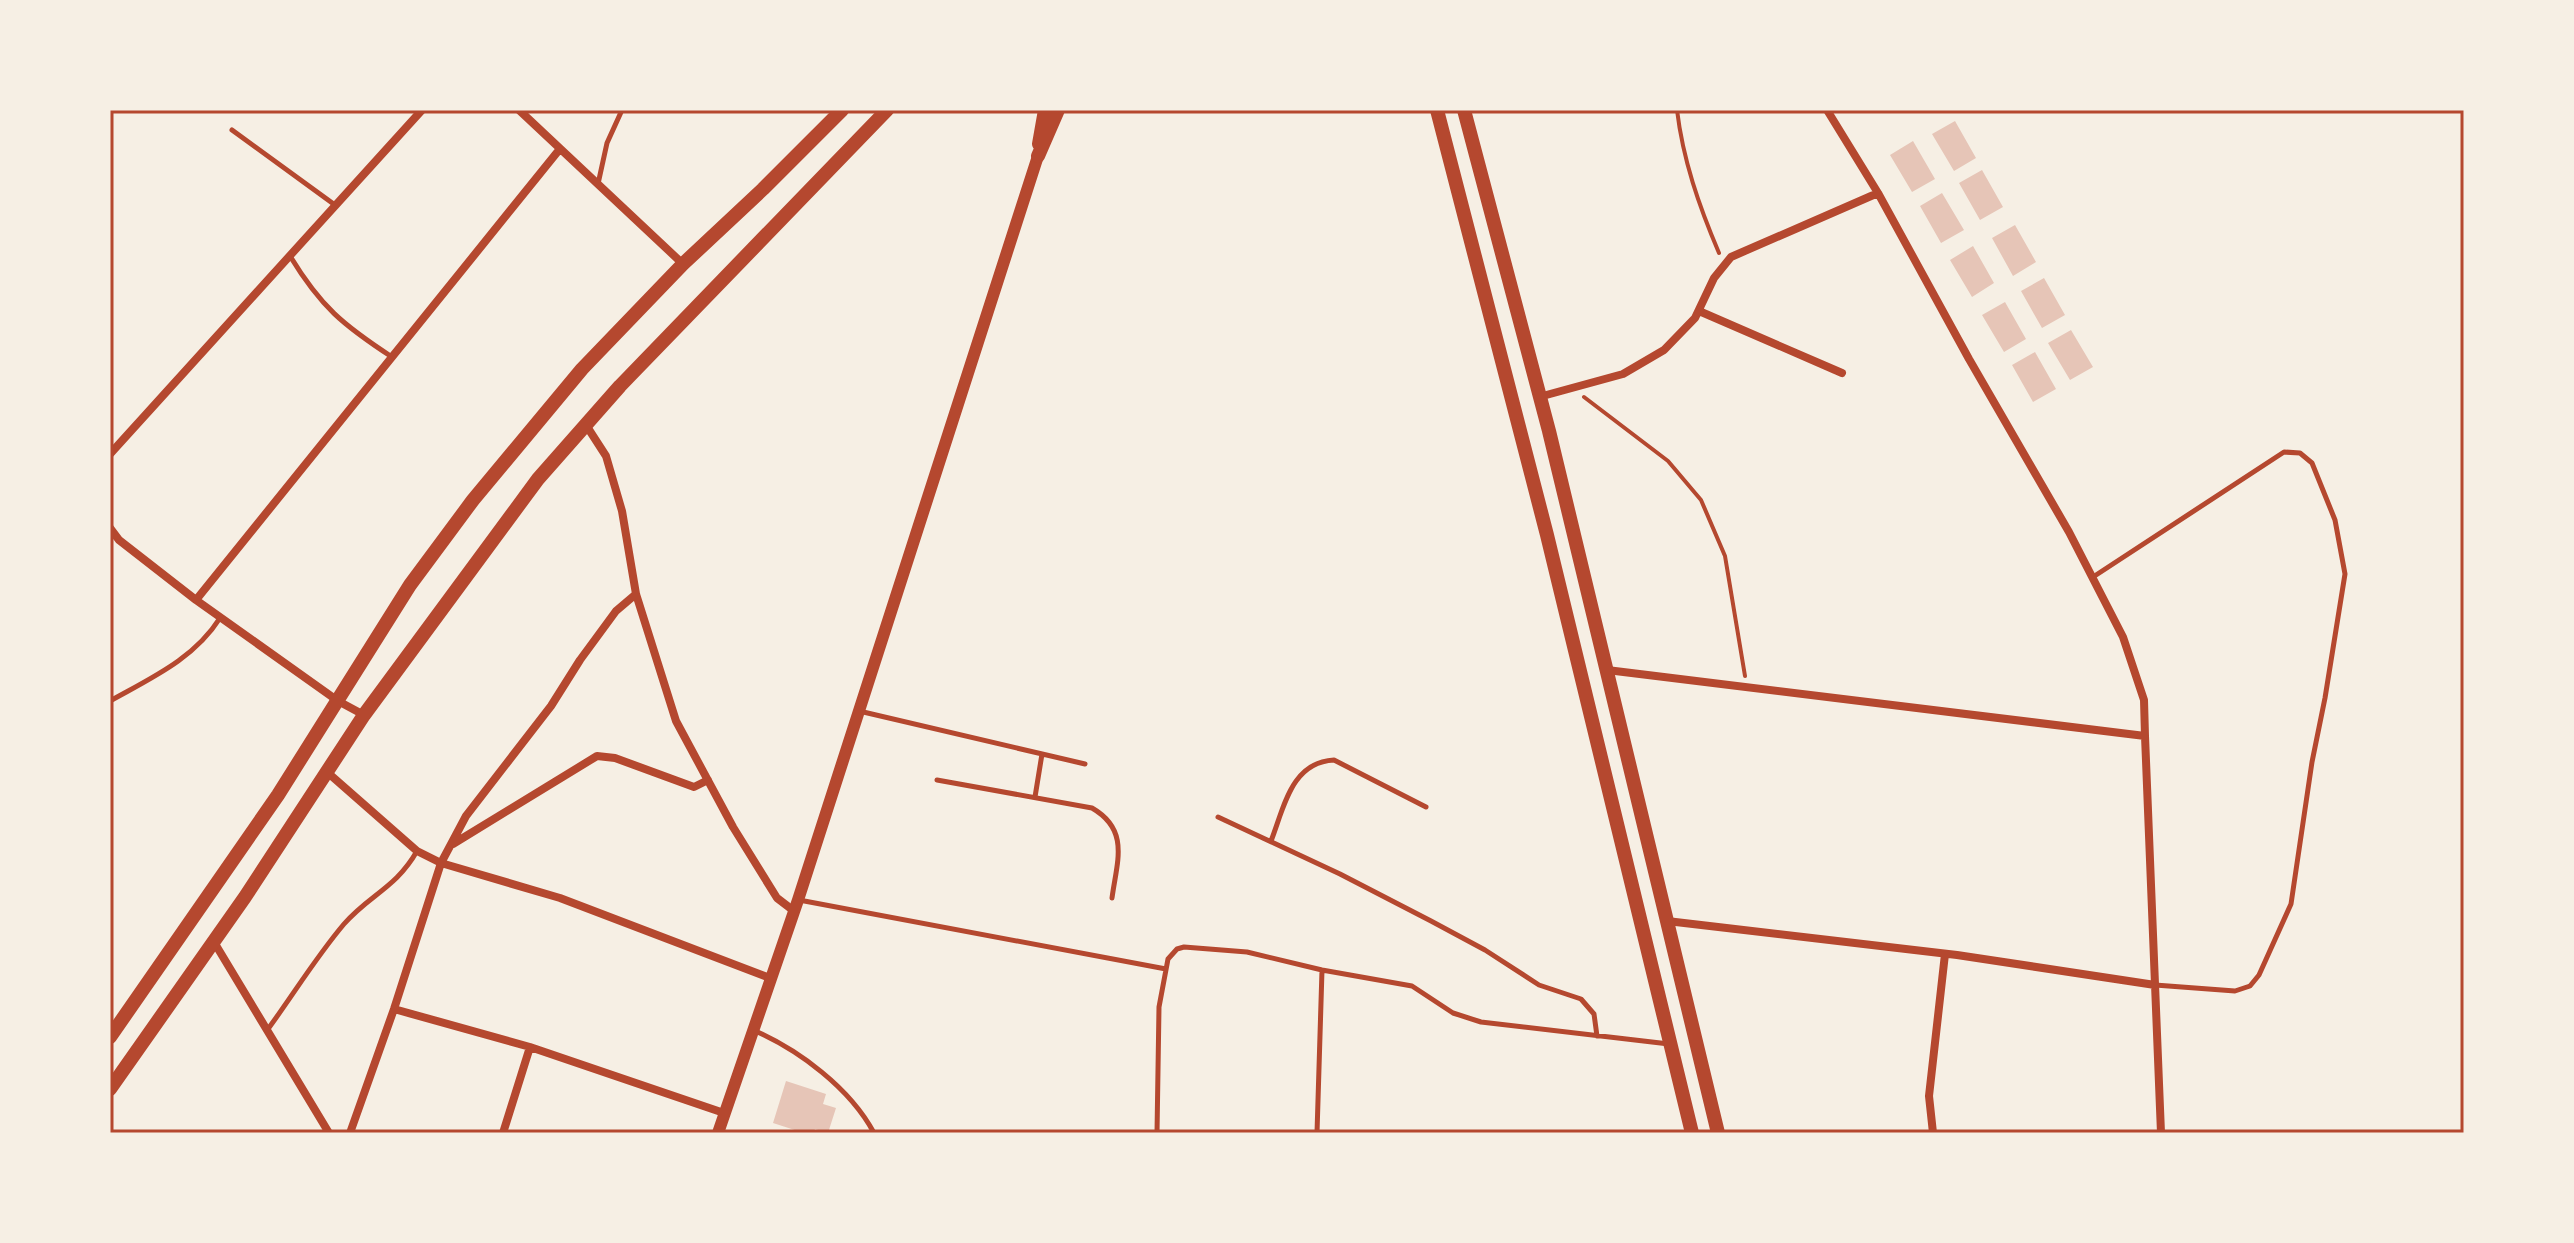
<svg xmlns="http://www.w3.org/2000/svg" width="2574" height="1243" font-family="Montserrat,sans-serif">
<rect width="100%" height="100%" fill="#f6efe4"/>
<path fill="#e6c5b7" d="M1955,121L1976,158L1954,171L1932,134Z
M1913,141L1935,179L1912,192L1890,155Z
M1982,170L2003,207L1980,220L1959,183Z
M1942,193L1964,230L1941,243L1920,206Z
M2015,225L2036,262L2013,276L1992,238Z
M1973,246L1994,283L1972,297L1950,260Z
M2044,278L2065,315L2042,328L2021,291Z
M2005,302L2026,339L2004,352L1982,315Z
M2071,330L2093,367L2070,380L2048,343Z
M2035,352L2056,389L2033,402L2012,365Z
M786,1081L826,1094L823,1104L836,1108L828,1133L815,1129L813,1133H804L773,1123Z"/>
<g fill="none" stroke-linecap="round" stroke-linejoin="round">
<path stroke="#b5482f" stroke-width="4" d="M1677,110C1683,160 1699,206 1719,253
M1584,397L1668,461L1701,500L1725,556L1745,676"/>
<path stroke="#b5482f" stroke-width="5" d="M232,130L335,205
M598,184L607,143L622,110
M290,256C321,307 343,325 392,357
M2093,577L2284,452L2300,453L2312,463L2335,520L2345,574L2325,698L2312,762L2291,904L2259,975L2250,986L2235,991L2155,985
M110,701C151,678 194,659 220,618
M859,711L1085,764
M937,780L1092,808C1130,830 1117,861 1112,898
M1035,797L1042,754
M1218,817L1340,874L1431,921L1485,950L1539,985L1581,999L1594,1014L1597,1036
M1271,841C1284,808 1291,762 1334,760L1426,807
M799,900L1166,969
M268,1029C293,995 316,957 344,924C369,895 396,888 417,851
M753,1030C799,1050 850,1088 874,1133
M1157,1133L1159,1007L1168,959L1177,949L1184,947L1247,952L1322,970L1412,986L1453,1013L1481,1022L1669,1044
M1317,1133L1322,970"/>
<path stroke="#b5482f" stroke-width="8" d="M519,110L683,264
M1827,110L1878,193L1969,359L2069,532L2123,637L2144,700L2145,736
M1699,311L1842,373
M1539,397L1623,374L1664,350L1695,318L1714,278L1731,257L1878,193
M586,425L606,456L622,511L636,594L676,721L733,827L777,898L794,911
M110,454L422,110
M110,528L119,540L196,600L338,701L364,715
M196,600L559,150
M1607,670L2145,736L2161,1133
M327,772L417,851L441,863L560,898L770,978
M453,844L597,756L615,758L694,787L708,780
M1667,921L1957,955L2155,985
M214,942L329,1133
M394,1009L530,1047L724,1113
M350,1133L394,1009L441,863L466,816L551,706L580,660L616,611L636,594
M503,1133L530,1047
M1933,1133L1929,1096L1945,954"/>
<path stroke="#b5482f" stroke-width="12" d="M718,1133L798,900L1038,156"/>
<path stroke="#b5482f" stroke-width="14" d="M1437,110L1547,535L1692,1133
M1464,110L1549,431L1718,1133
M1039,144L1045,110
M1038,156L1058,110
M110,1037L278,795L410,585L473,500L582,369L683,264L763,189L842,110
M110,1089L245,897L364,715L538,479L620,386L887,110"/>
</g>
<rect width="2574" height="1243" fill="none" stroke="#f6efe4" stroke-width="224"/>
<rect x="112" y="112" width="2350" height="1019" fill="none" stroke="#b5482f" stroke-width="3"/>
</svg>
